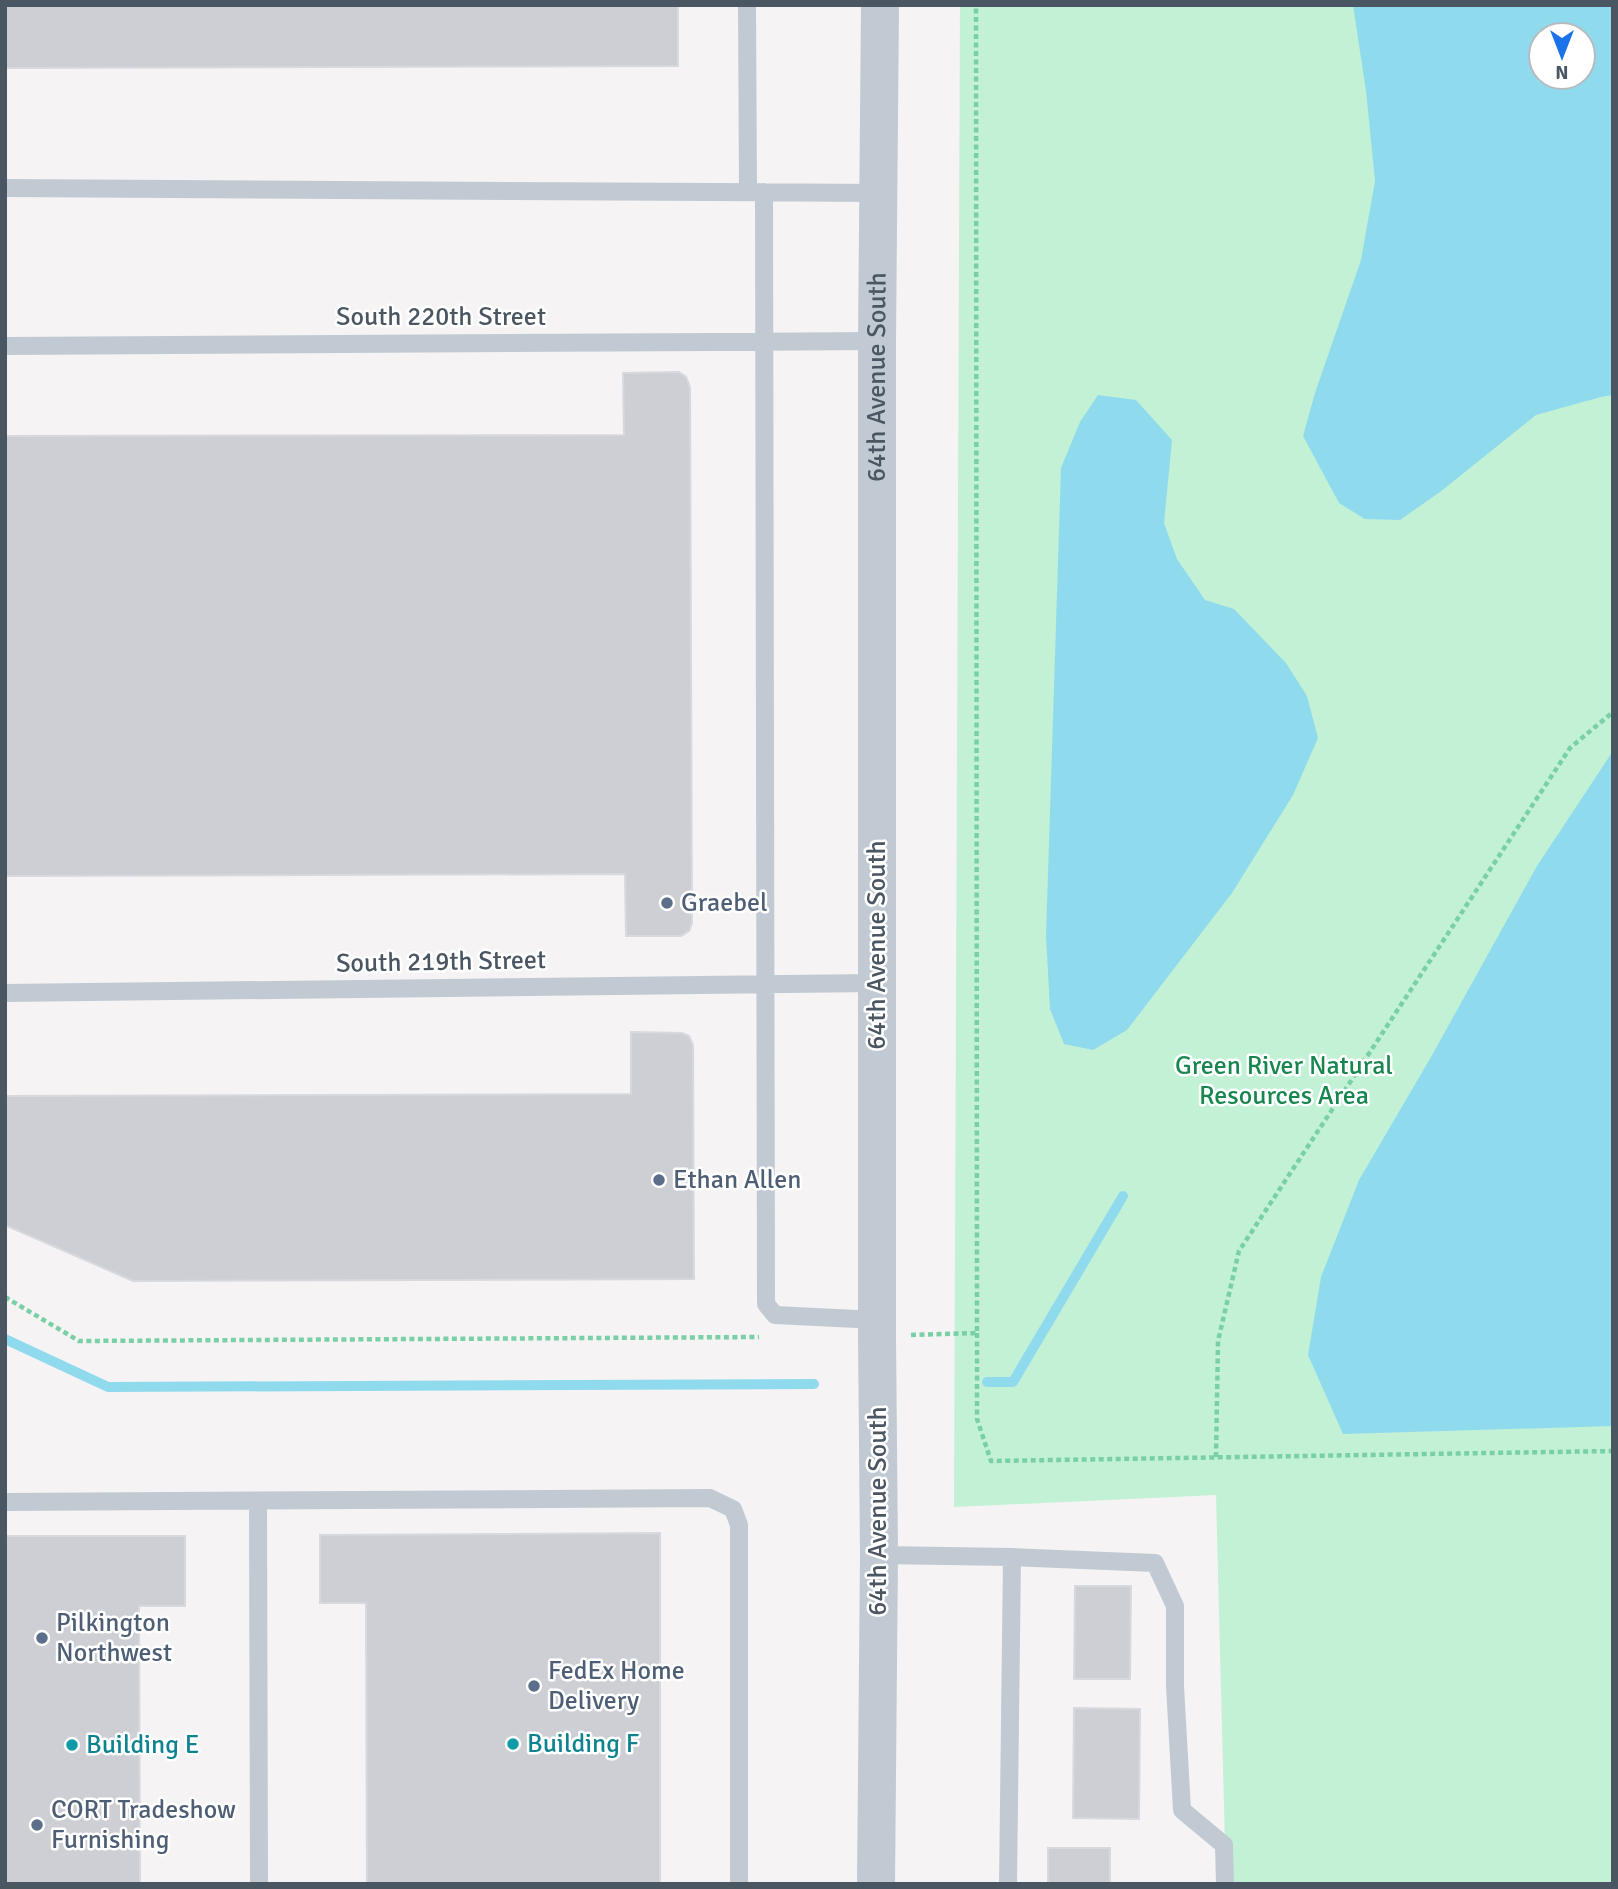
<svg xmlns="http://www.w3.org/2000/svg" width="1618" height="1889" font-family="Signika,sans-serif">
<rect width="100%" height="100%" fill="#f5f3f3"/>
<path fill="#c3f1d5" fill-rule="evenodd" d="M960,5H1613V1884H1226L1216,1495L954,1507ZM1541,35H1583V77H1541Z"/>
<path fill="#90daee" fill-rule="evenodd" d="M1353,5H1613V395L1601,397L1536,415L1440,492L1400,520L1365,519L1339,503L1303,436L1315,393L1361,260L1375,181L1366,91ZM1541,35H1583V77H1541Z
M1098,395L1136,400L1172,440L1164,523L1177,559L1205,600L1234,609L1286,663L1307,696L1318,738L1293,795L1232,893L1127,1030L1093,1050L1064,1044L1050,1009L1046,936L1061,468L1080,422Z
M1613,751V1426L1343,1434L1308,1355L1321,1277L1359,1180L1431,1057L1537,866Z"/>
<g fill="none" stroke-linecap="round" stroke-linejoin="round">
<path stroke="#90daee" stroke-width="10" d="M5,1339L108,1387L814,1384
M987,1382H1013L1123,1196"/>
</g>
<path fill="#cdcfd5" stroke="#d7d9de" stroke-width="2" d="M5,5H678V66L5,68Z
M679,372L686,377L690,387L692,923L689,931L681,936H626L625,874L5,876V436L624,435L623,373Z
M631,1032L682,1033L689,1036L693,1045L694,1279L133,1281L5,1225V1096L631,1094Z
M660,1533V1884H367L366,1603H320V1535Z
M5,1536H185V1606H139L140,1884H5Z
M1075,1586H1131L1130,1679H1074Z
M1074,1708L1140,1709L1139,1819L1073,1818Z
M1048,1848H1110V1884H1048Z"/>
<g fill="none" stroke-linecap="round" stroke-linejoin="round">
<path stroke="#7ad0a6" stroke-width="4.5" stroke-dasharray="5 3.5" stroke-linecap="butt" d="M5,1297L79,1341L759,1337
M977,1333V1419L991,1461L1613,1451
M911,1335L977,1333L976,5
M1216,1457L1218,1341L1239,1251L1570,748L1613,712"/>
<path stroke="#c1cad2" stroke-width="18" d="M747,5L748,192
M5,188L878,193
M764,192L766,1304L775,1315L877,1320
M5,346L877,341
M5,993L877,983
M258,1501L259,1884
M5,1502L710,1498L733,1509L739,1525V1884
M879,1555L1012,1557L1155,1563L1175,1606V1686L1182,1810L1224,1845L1225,1884
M1008,1884L1012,1557"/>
<path stroke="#c1cad2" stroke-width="38" id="s1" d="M876,1884L879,1555L877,1336V341L880,5"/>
</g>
<g fill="#5c6f8a" stroke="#fff" stroke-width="2.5">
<circle cx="667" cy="903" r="7"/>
<circle cx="659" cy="1180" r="7"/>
<circle cx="42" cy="1638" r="7"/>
<circle cx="534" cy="1686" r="7"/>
<circle cx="37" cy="1825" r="7"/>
</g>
<g fill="#0f9aa8" stroke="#fff" stroke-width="2.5">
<circle cx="513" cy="1744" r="7"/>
<circle cx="72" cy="1745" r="7"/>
</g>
<g text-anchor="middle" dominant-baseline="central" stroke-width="5" stroke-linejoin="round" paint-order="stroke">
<g font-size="26" fill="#4a5661" stroke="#fff">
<text x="441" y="317">South 220th Street</text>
<text stroke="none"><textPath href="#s1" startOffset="1507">64th Avenue South</textPath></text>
<text transform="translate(877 945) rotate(-90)">64th Avenue South</text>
<text transform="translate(441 962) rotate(-1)">South 219th Street</text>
<text transform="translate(878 1511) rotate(-90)">64th Avenue South</text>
</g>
<g font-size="26" fill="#4e5e75" stroke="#fff" text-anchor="start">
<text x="681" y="903">Graebel</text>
<text x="673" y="1180">Ethan Allen</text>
<text x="56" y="1623">Pilkington<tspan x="56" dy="30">Northwest</tspan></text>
<text x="548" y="1671">FedEx Home<tspan x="548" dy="30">Delivery</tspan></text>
<text x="51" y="1810">CORT Tradeshow<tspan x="51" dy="30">Furnishing</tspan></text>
</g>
<g font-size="26" fill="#17864f" stroke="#fff">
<text x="1284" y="1066">Green River Natural<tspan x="1284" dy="30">Resources Area</tspan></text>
</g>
<g font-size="26" fill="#0d838f" stroke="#fff" text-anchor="start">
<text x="527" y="1744">Building F</text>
<text x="86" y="1745">Building E</text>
</g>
</g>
<rect width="1618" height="1889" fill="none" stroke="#4a5661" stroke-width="14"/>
<g transform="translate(1562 56) rotate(180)"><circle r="33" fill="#ffffff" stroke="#b7bbc0" stroke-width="2"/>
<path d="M0-5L12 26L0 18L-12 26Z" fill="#1a73e8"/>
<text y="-10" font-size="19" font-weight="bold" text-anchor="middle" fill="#4a5661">N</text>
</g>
</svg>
